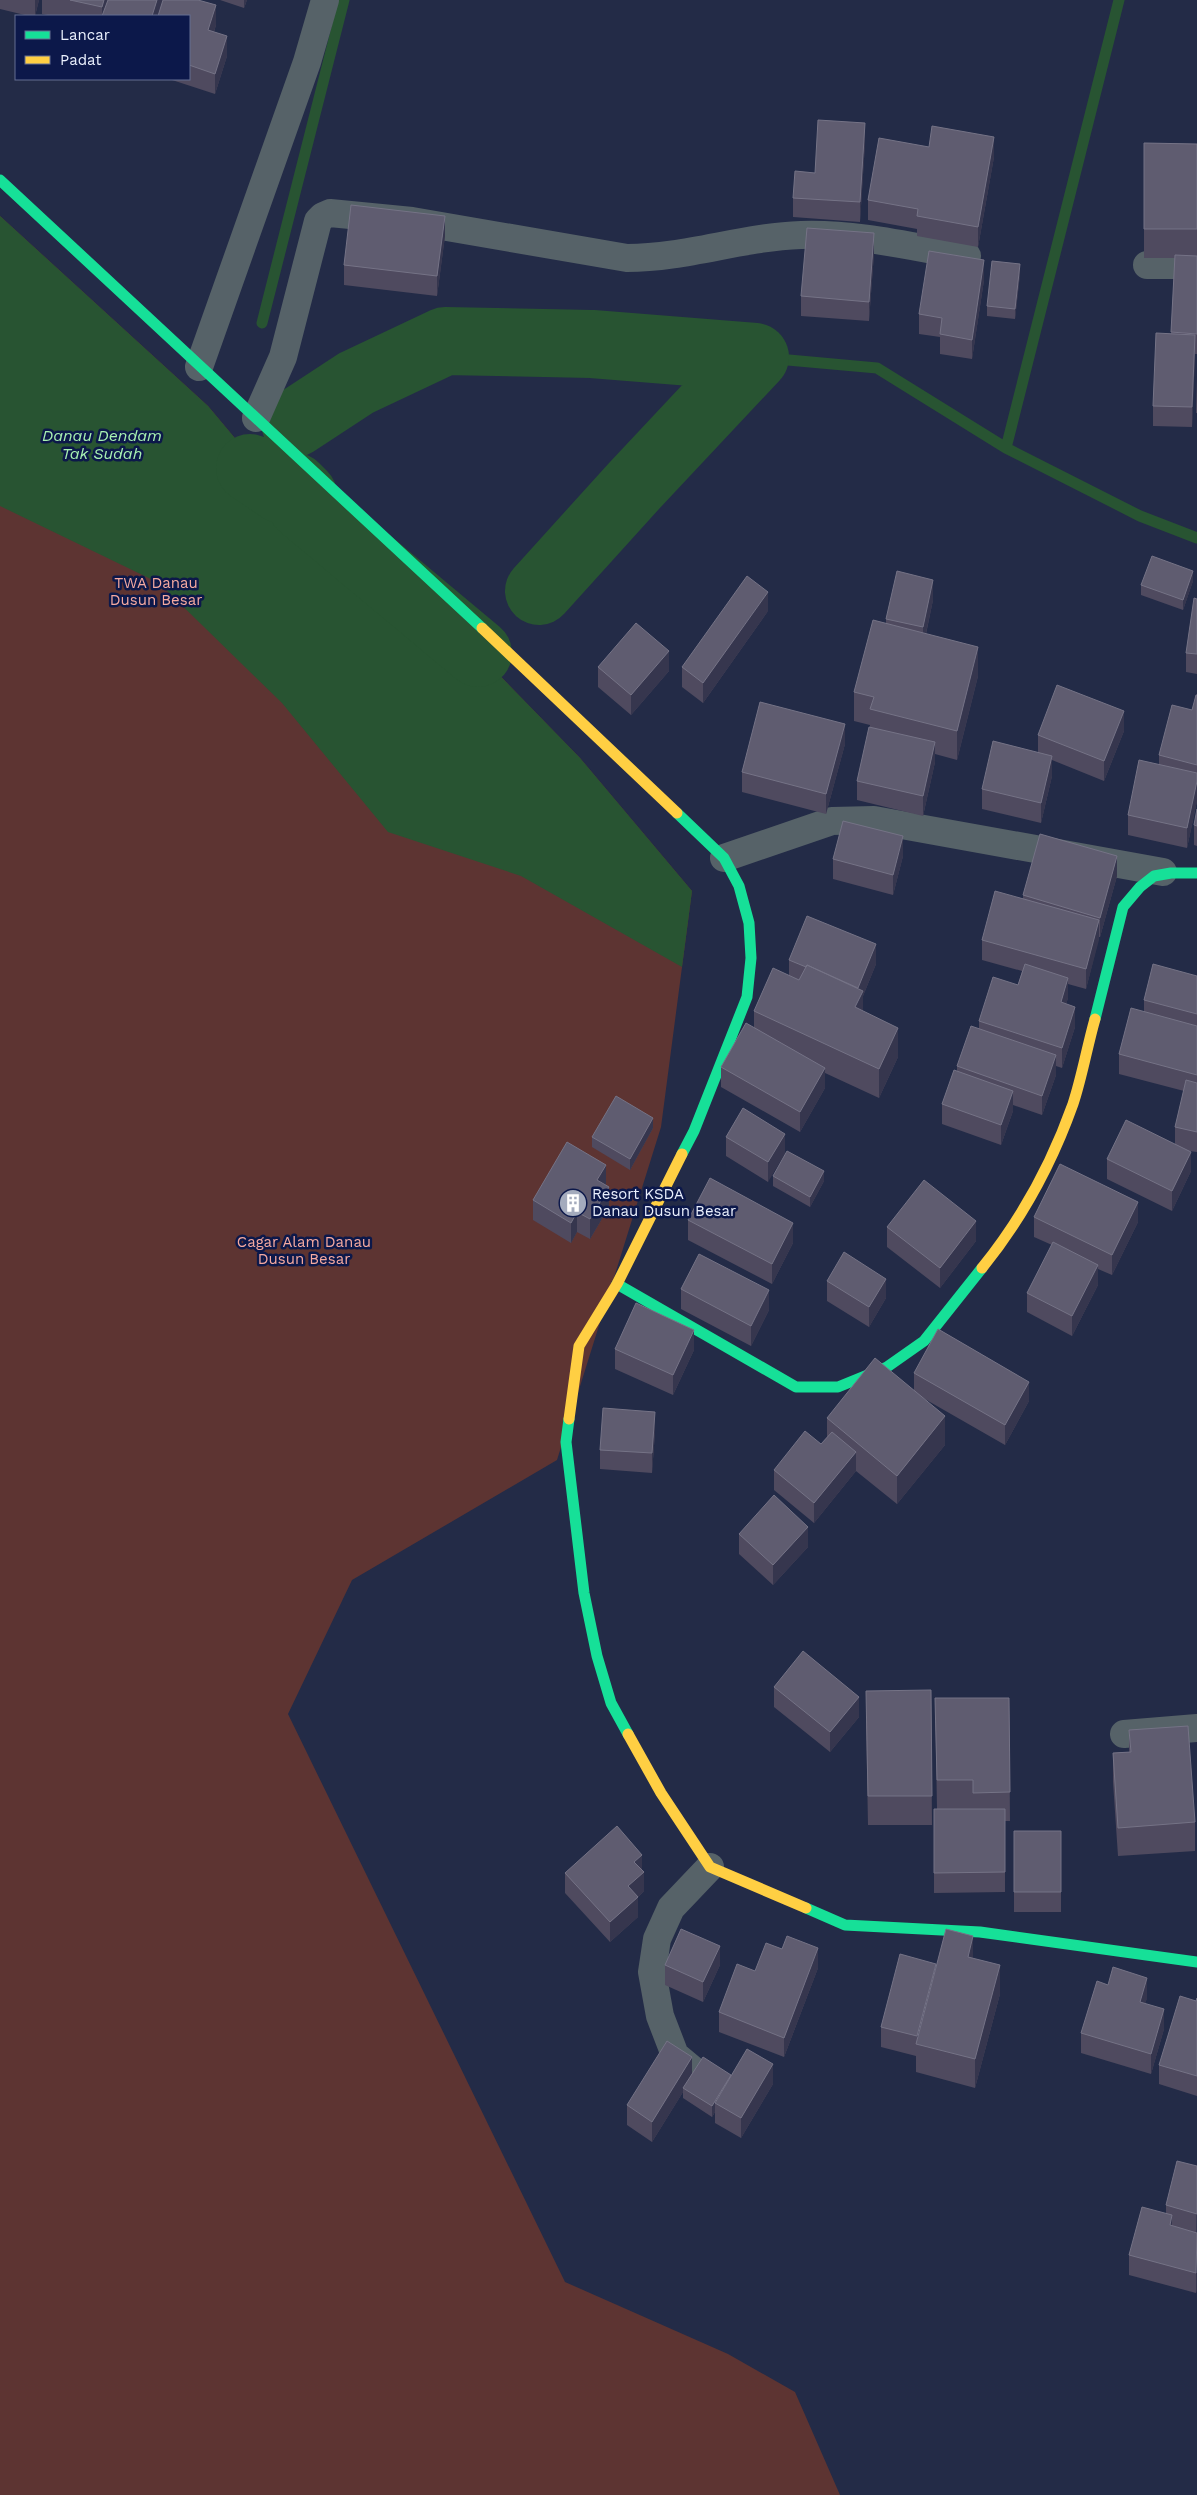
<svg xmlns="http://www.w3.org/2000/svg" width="1197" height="2495" font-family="'Work Sans',sans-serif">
<rect width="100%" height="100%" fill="#232b47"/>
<path fill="#5d3432" d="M0,216L208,406L244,449L250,468L281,489L295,487L303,495V506L450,637L478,653L580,758L692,891L661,1127L557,1460L352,1580L288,1714L565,2282L728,2354L795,2392L840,2495H0Z"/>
<path fill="#285432" d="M0,216L208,406L244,449L250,468L281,489L295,487L303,495V506L450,637L478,653L580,758L692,891L682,967L521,876L388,832L282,703L159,583L0,506Z"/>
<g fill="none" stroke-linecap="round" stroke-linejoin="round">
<path stroke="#285432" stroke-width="11" d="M262,323L344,0
M755,357L877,368L1006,448L1140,516L1197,538
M1006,448L1119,0"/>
<path stroke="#285432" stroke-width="68" d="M295,423L356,383L445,341L592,344L755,357
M250,468L281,489L295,487L303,495L302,506L478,653
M539,591L634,486L755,357"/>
<path stroke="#566268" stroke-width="28" d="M1147,265H1197
M199,367L307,62L325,0
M256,418L283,357L318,221L323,216L330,213L412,221L627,258C686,258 742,237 801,235C857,233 913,247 967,256
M724,858L832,821L874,820L1163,872
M1124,1734L1197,1728
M693,2070L675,2055L660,2016L652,1972L657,1939L671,1908L710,1867"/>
<path stroke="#16e098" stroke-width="11" d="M0,180L482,628
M677,813L724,858L739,886L749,923L751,958L747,997L694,1131L682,1154
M1095,1019L1123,907L1140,887L1154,876L1171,873H1197
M617,1284L796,1387H838L887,1367L924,1341L982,1268
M569,1419L566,1442L584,1593L597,1656L611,1703L628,1734
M806,1908L845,1925L980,1932L1197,1962"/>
<path stroke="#ffcf43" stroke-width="11" d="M482,628L677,813
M982,1268C1021,1220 1052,1163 1073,1104C1082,1077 1087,1047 1095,1019
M569,1419L579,1346L617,1284L682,1154
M628,1734L661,1793L710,1867L806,1908"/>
</g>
<path fill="#4f4a5f" d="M0,0H39L35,16H29L0,9Z
M42,0H198L216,25L214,32L227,56L215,94L169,79H189V16H53L42,14Z
M220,0H247L244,8Z
M865,143L860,222L793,217V198Z
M1144,143L1197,144V354H1195L1192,427L1153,426V406L1171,334L1175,258H1144Z
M929,147L994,157L978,247L917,236V229L868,220V200Z
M445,236L437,296L344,285V265Z
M874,253L869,321L801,316V296Z
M1020,274L1015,319L987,316V306Z
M984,280L972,359L940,354V337L919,334V314Z
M1197,377V413H1196Z
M1193,581L1183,610L1141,595V585Z
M1197,599V674L1186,672V653Z
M933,600L926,634L978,676L957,760L935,754V762L923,816L857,800V781L870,728V725L854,721V692L886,623V619Z
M768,611L703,703L682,687V667Z
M598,667L669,671L631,715L598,687Z
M1197,695V801L1187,848L1128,835V815L1159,765V755L1192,710Z
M1124,731L1104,781L1052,760V776L1041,823L982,809V789L1038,752V735Z
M845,744L826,814L742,792V772Z
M1197,809V846L1194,845V825Z
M903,856L893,895L833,879V859Z
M1117,876L1100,937H1099L1086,989L1068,984V998L1066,1004L1075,1027L1062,1068L1056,1066V1075L1042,1115L1013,1105V1111L1001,1145L942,1124V1104L957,1071V1066L979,1029V1021L1018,985L1022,971L982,960V940L1023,899V895Z
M789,960L876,964L863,996V1011L898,1057L879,1098L825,1073V1088L800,1132L721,1087V1067L754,1028V1011L789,976Z
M1197,976V1152L1189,1151L1191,1171L1172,1211L1107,1179V1159L1175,1144V1127L1184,1091L1119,1074V1054L1144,1012V1000Z
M653,1128L630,1170L592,1147V1137Z
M785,1134L768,1182L726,1156V1137Z
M773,1176L824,1181L810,1207L773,1186Z
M606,1185L609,1207L590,1239L577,1232L571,1243L533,1220V1200Z
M1034,1217L1138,1222L1112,1275L1098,1269V1285L1072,1336L1027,1312V1293L1052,1245L1034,1237Z
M688,1220L793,1243L772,1284L688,1240Z
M887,1227L976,1241L940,1288L887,1247Z
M827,1281L886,1298L869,1327L827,1301Z
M681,1289L769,1310L751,1346L681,1309Z
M615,1349L694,1350L673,1395L615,1369Z
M914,1373L1029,1401L1005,1445L923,1398L945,1445L897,1504L856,1471L814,1523L774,1490V1470L821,1444L827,1437V1418L914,1390Z
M655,1432L652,1473L600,1469V1450Z
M739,1534L808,1547L773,1585L739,1554Z
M774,1687L859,1717L830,1752L774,1707Z
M931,1690L932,1825H868L866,1720Z
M935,1698H1009L1010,1821H1005V1892L934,1893V1809H937Z
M1129,1730L1195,1822V1851L1118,1856L1113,1782V1753L1129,1752Z
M1014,1831H1061V1912H1014Z
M642,1870L644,1891L638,1897V1917L610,1942L565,1893V1873Z
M973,1958L1000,1994L975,2088L916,2072V2056L881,2047V2027L936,1970Z
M665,1965H720L703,2002L665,1985Z
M818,1968L784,2057L719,2032V2012L755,1971Z
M1147,1998L1145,2003L1164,2029L1151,2074L1081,2053V2033Z
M1197,1998V2096L1159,2084V2065L1196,2001Z
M692,2073L731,2075L773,2084L741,2138L715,2123V2112L712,2117L683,2098V2092L652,2142L627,2125V2105Z
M1197,2166L1196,2293L1129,2275V2255L1166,2214V2205Z"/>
<path fill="#36364e" d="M35,0H39L35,16Z
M104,0H108L102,16V7Z
M157,0H164L158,16H152Z
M244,0H247L244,8Z
M216,5V25L208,50V30Z
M227,36V56L215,94V74Z
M865,123V143L860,222V202Z
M994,137V157L978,247V227Z
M445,216V236L437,296V276Z
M874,233V253L869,321V302Z
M984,260V280L972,359V340Z
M1020,264V274L1015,319V309Z
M1195,335V355L1192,427V407Z
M1193,571V581L1183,610V600Z
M933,580V600L923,647V627Z
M768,592V611L703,703V683Z
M978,647V676L957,760V731Z
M669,651V671L631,715V695Z
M1124,711V731L1104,781V761Z
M845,724V744L826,814V794Z
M935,742V762L923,816V796Z
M1052,756V776L1041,823V803Z
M1197,781V801L1187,848V828Z
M903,836V856L893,895V875Z
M1117,856V876L1100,937V918Z
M1099,920V940L1086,989V969Z
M876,944V964L863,996V1019L855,1007L858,988Z
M1068,978V998L1061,1022V1002Z
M1075,1007V1027L1062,1068V1048Z
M898,1028V1057L879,1098V1069Z
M1056,1055V1075L1042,1115V1096Z
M825,1068V1088L800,1132V1112Z
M1013,1091V1111L1001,1145V1125Z
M653,1118V1128L630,1170V1159Z
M785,1134V1154L768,1182V1162Z
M1191,1152V1171L1172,1211V1191Z
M606,1165V1185L597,1180Z
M824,1171V1181L810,1207V1197Z
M609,1187V1207L590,1239V1219Z
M1138,1202V1222L1112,1275V1255Z
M577,1212V1232L571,1243V1223Z
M976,1221V1241L940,1288V1268Z
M793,1223V1243L772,1284V1264Z
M1098,1265V1285L1072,1336V1316Z
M886,1279V1298L869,1327V1307Z
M769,1290V1310L751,1346V1326Z
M694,1330V1350L673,1395V1375Z
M1029,1382V1401L1005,1445V1425Z
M655,1412V1432L652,1473V1453Z
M945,1416V1445L897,1504V1476Z
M856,1452V1471L814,1523V1503Z
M808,1527V1547L773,1585V1565Z
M859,1697V1717L830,1752V1732Z
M642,1855V1873L644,1872V1891L628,1906V1886L634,1862Z
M638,1897V1917L610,1942V1922Z
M973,1936V1965L968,1957Z
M720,1946V1965L703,2002V1982Z
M818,1948V1968L784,2057V2038Z
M936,1964V1984L917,2044V2036Z
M1000,1965V1994L975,2088V2059Z
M1147,1978V1998L1140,2021V2002Z
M1164,2009V2029L1151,2074V2054Z
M692,2057V2077L683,2088V2092L652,2142V2122Z
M773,2064V2084L741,2138V2118Z
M732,2075L715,2103V2112L712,2117V2106Z
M1172,2215V2235L1170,2225Z
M1197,2271V2291L1196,2293V2273Z"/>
<path fill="#5f5c70" stroke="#757386" d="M70,0H104L102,7Z
M108,0H157L152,16H102Z
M163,0H198L216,5L208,30L227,36L215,74L189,65V16H158Z
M818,120L865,123L860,202L793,198L795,171L815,173Z
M932,126L994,137L978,227L917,216L918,209L868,200L879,138L929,147Z
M1144,143L1197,144V229H1144Z
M351,205L445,216L437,276L344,265Z
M807,228L874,233L869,302L801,296Z
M929,251L984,260L972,340L940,334L942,318L919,314Z
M1175,255L1197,256V334L1171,332Z
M992,261L1020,264L1015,309L987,306Z
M1156,333L1195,335L1192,407L1153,406Z
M1152,556L1193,571L1183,600L1141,585Z
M897,571L933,580L923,627L886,619Z
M747,576L768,592L703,683L682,667Z
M1194,598L1197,599V654L1186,653Z
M873,620L978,647L957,731L870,709L874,697L854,692Z
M636,623L669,651L631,695L598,667Z
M1057,685L1124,711L1104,761L1038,735Z
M1196,695H1197V765L1159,755L1172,705L1192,710Z
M760,702L845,724L826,794L742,772Z
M869,727L935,742L923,796L857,781Z
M993,741L1052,756L1041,803L982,789Z
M1139,760L1197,773V781L1187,828L1128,815Z
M1197,809V826L1194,825Z
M843,821L903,836L893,875L833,859Z
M1040,834L1117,856L1100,918L1023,895Z
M995,891L1099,920L1086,969L982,940Z
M807,916L876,944L858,988L807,965L806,967L789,960Z
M1025,964L1068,978L1061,1002L1075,1007L1062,1048L979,1021L993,977L1018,985Z
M1153,964L1197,976V1014L1144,1000Z
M807,965L863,991L855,1007L898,1028L879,1069L754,1011L773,968L799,980Z
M1131,1008L1197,1026V1075L1119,1054Z
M746,1023L825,1068L800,1112L721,1067Z
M971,1026L1056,1055L1042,1096L957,1066Z
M954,1070L1013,1091L1001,1125L942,1104Z
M1186,1080L1197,1083V1132L1175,1127Z
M616,1096L653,1118L630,1159L592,1137Z
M743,1108L785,1134L768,1162L726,1137Z
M1126,1120L1191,1152L1172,1191L1107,1159Z
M567,1142L606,1165L597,1180L609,1187L590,1219L577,1212L571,1223L533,1200Z
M787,1151L824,1171L810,1197L773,1176Z
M1060,1164L1138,1202L1112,1255L1034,1217Z
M710,1178L793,1223L772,1264L688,1220Z
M924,1180L976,1221L940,1268L887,1227Z
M1053,1242L1098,1265L1072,1316L1027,1293Z
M844,1252L886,1279L869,1307L827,1281Z
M699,1254L769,1290L751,1326L681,1289Z
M636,1303L694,1330L673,1375L615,1349Z
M938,1329L1029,1382L1005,1425L914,1373Z
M875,1358L945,1416L897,1476L827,1418Z
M603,1408L655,1412L652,1453L600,1450Z
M805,1431L821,1444L832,1432L856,1452L814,1503L774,1470Z
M774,1495L808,1527L773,1565L739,1534Z
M803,1651L859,1697L830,1732L774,1687Z
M931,1690L932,1796H868L866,1691Z
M935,1698H1009L1010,1792L973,1793V1780H937Z
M1188,1726L1195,1822L1118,1828L1113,1753L1131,1752L1129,1730Z
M934,1809H1005V1872L934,1873Z
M617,1826L642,1855L634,1862L644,1872L628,1886L638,1897L610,1922L565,1873Z
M1014,1831H1061V1892H1014Z
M681,1929L720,1946L703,1982L665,1965Z
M946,1929L973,1936L968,1957L1000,1965L975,2059L916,2044Z
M787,1936L818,1948L784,2038L719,2012L737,1964L755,1971L766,1943L782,1949Z
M900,1954L936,1964L917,2036L881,2027Z
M1113,1967L1147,1978L1140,2002L1164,2009L1151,2054L1081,2033L1097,1981L1108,1985Z
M1180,1996L1196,2001L1197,1998V2076L1159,2065Z
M667,2041L692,2057L652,2122L627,2105Z
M747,2049L773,2064L741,2118L715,2103Z
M703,2057L731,2075L712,2106L683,2088Z
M1177,2161L1197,2166V2214L1166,2205Z
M1142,2207L1172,2215L1170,2225L1197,2233L1196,2273L1129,2255Z"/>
<defs>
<symbol id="building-disc" viewBox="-11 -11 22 22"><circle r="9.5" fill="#a4abbd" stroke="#0c184a"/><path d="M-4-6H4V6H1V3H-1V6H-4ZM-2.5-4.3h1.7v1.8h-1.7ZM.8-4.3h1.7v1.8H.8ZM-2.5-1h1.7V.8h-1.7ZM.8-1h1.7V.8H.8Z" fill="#fff"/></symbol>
</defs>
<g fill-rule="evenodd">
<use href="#building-disc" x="557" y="1187" width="32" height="32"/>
</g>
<g text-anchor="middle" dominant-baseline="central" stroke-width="5" stroke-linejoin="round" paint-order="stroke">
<g font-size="15" fill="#f6aaa0" stroke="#0c184a">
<text x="156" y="583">TWA Danau<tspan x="156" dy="17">Dusun Besar</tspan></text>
<text x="304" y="1242">Cagar Alam Danau<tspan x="304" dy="17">Dusun Besar</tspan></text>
</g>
<g font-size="15" fill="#eaf0fd" stroke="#0c184a" text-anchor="start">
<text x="592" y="1194">Resort KSDA<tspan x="592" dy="17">Danau Dusun Besar</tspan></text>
</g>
<g font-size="16" font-style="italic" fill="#a8f1b1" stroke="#0c184a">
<text x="102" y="435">Danau Dendam<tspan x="102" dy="18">Tak Sudah</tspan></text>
</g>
</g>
<rect x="15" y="15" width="175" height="65" fill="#0c184a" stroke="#656e92"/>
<rect x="25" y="31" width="25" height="8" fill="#16e098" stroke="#656e92"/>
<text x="60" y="40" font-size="15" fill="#eaf0fd">Lancar</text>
<rect x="25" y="56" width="25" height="8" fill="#ffcf43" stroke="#656e92"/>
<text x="60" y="65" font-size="15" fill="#eaf0fd">Padat</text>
</svg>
